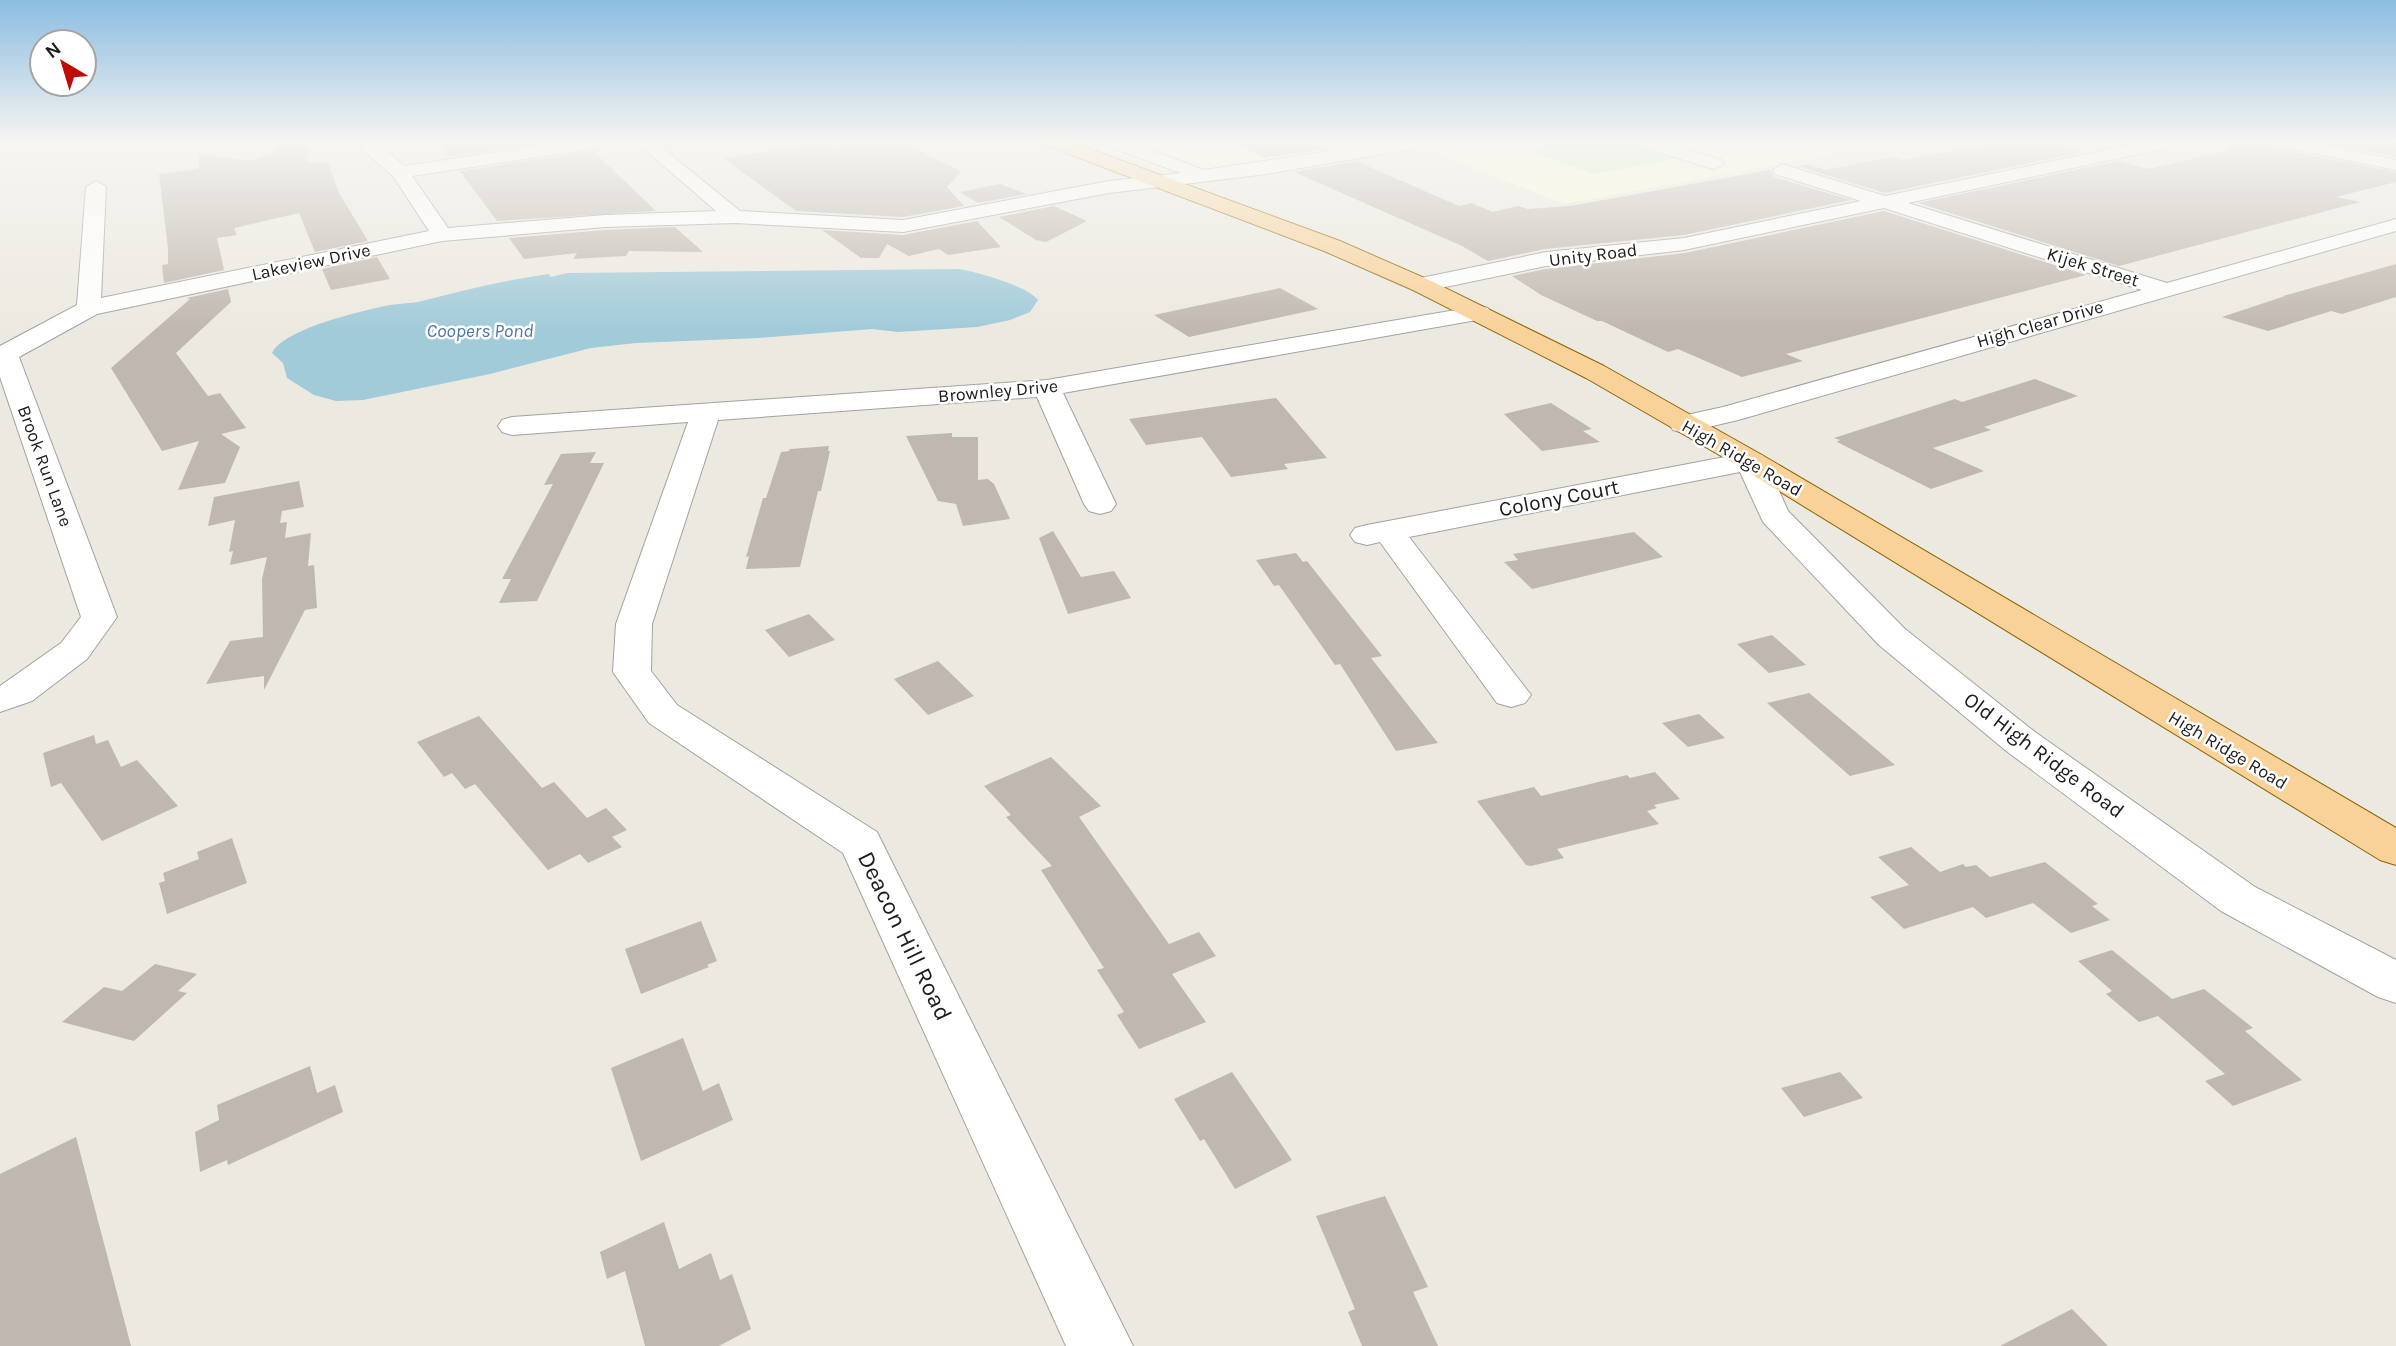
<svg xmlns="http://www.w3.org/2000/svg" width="2396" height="1346" font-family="Karla,sans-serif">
<rect width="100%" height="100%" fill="#ece9e0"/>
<path fill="#fdfed8" d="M1079,141H1904L1564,204L1423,148L1206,182Z"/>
<path fill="#bdf7c3" d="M1579,141H1629L1680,158L1593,174L1527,150Z"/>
<path fill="#a1cbd9" d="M959,269C977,272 1028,286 1038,300L1030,312L1010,320L977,327L898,332L872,329L759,338L636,343L591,348L490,374L363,400L336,401L314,395L287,378L283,363L272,353C284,329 358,312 385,306C397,303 410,304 422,301C464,290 505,280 549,274L550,277L568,273Z"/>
<path fill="#c0b8b0" d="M278,141H312L306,162L328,163L339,193L368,241L315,252L299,213L234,228L237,235L217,238L224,270L164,283L162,265L168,264V248L159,174L199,169V154L251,161L273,153Z
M438,141H553L449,157Z
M873,141H899L961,171L947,187L964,206L903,217L796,211L723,158L826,143L834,148Z
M1229,141H1309L1327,149L1265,158Z
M2012,141H2039L2083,152L1885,193L1797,166L1808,164L1825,170L1892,157L1902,160Z
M2227,141H2268L2278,149L2396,172V182L2336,197L2360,202L2119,266L1918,203L2118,161L2149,169L2226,151Z
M2320,141H2396V157Z
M593,151L656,211L497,221L460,171Z
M1356,161L1459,206L1471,203L1493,212L1518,206L1528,209L1570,206L1770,170L1774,177L1851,200L1684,235L1545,249L1488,261L1462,246L1294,172Z
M1000,184L1027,194L978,203L960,192Z
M1054,206L1087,221L1046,242L1036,240L999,217Z
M1884,211L2086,275L1786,354L1803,361L1742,377L1678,349L1668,352L1602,321H1597L1541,295L1512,276L1546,269L1685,253Z
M977,221L1001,247L948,255L939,249L909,256L887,244L879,258H861L822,230L903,235Z
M675,227L703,252L629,251L626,256L573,259L577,253L524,259L509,238L605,230Z
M377,257L390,279L331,290L322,269Z
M2396,264V297L2342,314L2331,311L2268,331L2222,317L2285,296H2283Z
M1280,288L1318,309L1189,337L1154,315Z
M228,289L231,302L176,353L208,396L220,393L246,428L221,434L240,447L225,483L178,490L199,441L162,451L111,368L190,299L187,298Z
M2035,379L2078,396L1984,427L1991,430L1933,448L1984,471L1931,489L1837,442L1840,440L1834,438L1955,399L1962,402Z
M1276,398L1327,458L1284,464L1288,469L1231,477L1202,437L1146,445L1129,419Z
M1551,403L1592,429L1583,431L1600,442L1542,451L1504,414Z
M952,433V437H978V480L988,479L994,484L1010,519L963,526L956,504L938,501L906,436Z
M829,446L828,451H830L821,491H818L800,567L746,569L749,556L746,557L763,498H766L781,452L789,451L790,449Z
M596,452L590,463H604L537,601L499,603L511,579H502L553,484L544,485L561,454Z
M299,481L304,507L282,511L280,523L287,522L285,538L311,533L308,566L314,565L317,608L305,610L264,690V676L206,684L230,641L263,637L262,579L267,557L230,565L233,551L229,552L235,520L208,526L214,497Z
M1053,531L1081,577L1114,571L1131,598L1068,614L1039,538Z
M1634,532L1663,557L1532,589L1504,562L1518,560L1513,554Z
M1296,553L1303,562L1307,561L1382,656L1371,658L1438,743L1396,751L1340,664L1335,665L1279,585L1274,586L1256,560Z
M809,614L835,640L789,657L765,630Z
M1772,635L1806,665L1769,673L1737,644Z
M938,661L974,696L928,715L894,679Z
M1809,693L1895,765L1850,776L1767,703Z
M1699,714L1725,738L1688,747L1662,723Z
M479,716L542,788L554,782L587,818L606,808L627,830L612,837L622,847L588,863L580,854L548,870L475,784L465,789L452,773L444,777L417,742Z
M94,735L96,744L108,740L121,767L137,760L178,806L102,841L61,783L51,787L43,753Z
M1051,757L1101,806L1079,817L1169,944L1199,932L1216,956L1172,974L1206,1022L1139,1049L1117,1015L1124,1012L1097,970L1104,968L1041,870L1052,866L1006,817L1011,815L984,786Z
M1655,772L1680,799L1654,805L1657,808L1647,811L1659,824L1557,849L1564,858L1531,866L1526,865L1477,801L1534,787L1541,796L1627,775L1630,778Z
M232,838L247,883L167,914L159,883L165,881L163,873L199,859L197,852Z
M1911,847L1940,872L1963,864L1966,867L1976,865L1990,877L2045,862L2098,904L2092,906L2110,920L2071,933L2033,903L1986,918L1973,907L1904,929L1870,897L1909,885L1878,857Z
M701,921L717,961L707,965L709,967L641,994L625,949Z
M2112,950L2172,999L2204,989L2253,1028L2245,1031L2302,1080L2233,1106L2205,1081L2225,1074L2158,1016L2139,1022L2106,994L2112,991L2078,961Z
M155,964L197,974L178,991L187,993L134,1041L62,1022L104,987L122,991Z
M683,1038L703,1091L719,1083L733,1120L641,1161L611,1068Z
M310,1066L317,1093L335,1085L343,1112L228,1165L227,1160L200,1172L195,1132L219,1120L217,1105Z
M1232,1072L1292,1160L1235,1189L1204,1139L1200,1141L1174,1099Z
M1840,1072L1863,1098L1804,1117L1781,1088Z
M76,1137L131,1346H0V1174Z
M1385,1196L1428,1287L1413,1292L1438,1346H1362L1348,1312L1355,1309L1316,1216Z
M664,1222L679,1269L711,1253L720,1280L732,1274L751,1329L719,1346H645L625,1271L607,1279L600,1252Z
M2072,1309L2108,1346H2000Z"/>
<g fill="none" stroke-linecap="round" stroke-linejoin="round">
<defs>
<path id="minor" d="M359,141H377L404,166L573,141H619L611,146L412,176L448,228L605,215L716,211L635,141H654L740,211L903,220L1109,181L1181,173L1104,145L1102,141H1127L1204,170L1396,141H1438L1430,146L1259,175L1109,193L903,232L735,223L605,227L442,241L97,314L19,357L117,617L87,659L32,701L0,712V686L61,643L81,617L0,377V346L77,305L86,187L96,181L106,187L101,298L429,231L393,176L365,152Z
M1635,141H1662L1721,160L1724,164L1715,169L1709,168L1637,145Z
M2149,141H2184L2176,146L1908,203L2167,283L2396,219V231L1738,420L1683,433L1673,430L1669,424L1673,418L1723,407L2142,290L1884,208L1684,250L1546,266L1421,292L1413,290L1409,285L1413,280L1421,278L1546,252L1684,238L1861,201L1775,174L1773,170L1782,164L1885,196Z
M2271,141H2306L2396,160V170L2279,146Z
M1479,306L1488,308L1491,313L1488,318L1063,393L1116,504L1111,511L1100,514L1089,511L1084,504L1037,397L718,420L652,624L651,671L677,705L877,832L1133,1346H1066L843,853L649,723L613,672L616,624L688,422L512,435L502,432L498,426L502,420L512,417L1047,380Z
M1751,452L1762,455L1766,461L1788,511L1905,629L2035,732L2255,887L2396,960V1003L2378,997L2221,911L2005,750L1879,645L1763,522L1740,472L1409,537L1531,695L1525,703L1511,707L1497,703L1380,542L1367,545L1355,542L1350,535L1355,528L1367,525Z"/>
<path id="major" d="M1043,141H1068L1340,241L1429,280L1604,366L1762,455L2396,828V865L2380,860L1740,467L1586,378L1413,290L1324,251L1045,145Z"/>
</defs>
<use href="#minor" stroke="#a2a2a2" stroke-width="2"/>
<use href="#major" stroke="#8d6404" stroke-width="2"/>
<use href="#minor" fill="#fff" fill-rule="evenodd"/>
<use href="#major" fill="#f9d299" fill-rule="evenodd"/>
</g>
<linearGradient id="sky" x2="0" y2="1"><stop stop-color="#8bbde2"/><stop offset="0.43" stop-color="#f6f5f1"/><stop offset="1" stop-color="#f6f5f1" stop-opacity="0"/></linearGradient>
<rect width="2396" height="330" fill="url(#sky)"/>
<g text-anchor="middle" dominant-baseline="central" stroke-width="5" stroke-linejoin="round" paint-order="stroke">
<g font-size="18" fill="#1b1b1b" stroke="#fff">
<text transform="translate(1593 255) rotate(-7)">Unity Road</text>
<text transform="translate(311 262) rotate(-12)">Lakeview Drive</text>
<text transform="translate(2093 267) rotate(17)">Kijek Street</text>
<text transform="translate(2040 324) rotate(-16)">High Clear Drive</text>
<text transform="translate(998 391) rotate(-5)">Brownley Drive</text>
<text transform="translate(1742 458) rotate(30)">High Ridge Road</text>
<text transform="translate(45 466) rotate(70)">Brook Run Lane</text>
<text transform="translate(2228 750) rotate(31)">High Ridge Road</text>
</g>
<g font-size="19" font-style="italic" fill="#4b76a6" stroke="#fff">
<text x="480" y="331">Coopers Pond</text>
</g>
<g font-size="21" fill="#1b1b1b" stroke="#fff">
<text transform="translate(1559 498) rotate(-11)">Colony Court</text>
<text transform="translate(2044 755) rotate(37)">Old High Ridge Road</text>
</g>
<g font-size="24" fill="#1b1b1b" stroke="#fff">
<text transform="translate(905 936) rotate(64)">Deacon Hill Road</text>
</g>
</g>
<g transform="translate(63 63) rotate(322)"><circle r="33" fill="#ffffff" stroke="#a4a4a4" stroke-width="2"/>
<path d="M0-5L12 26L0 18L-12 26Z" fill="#c00c06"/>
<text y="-10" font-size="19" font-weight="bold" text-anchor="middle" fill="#1b1b1b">N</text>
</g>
</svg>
